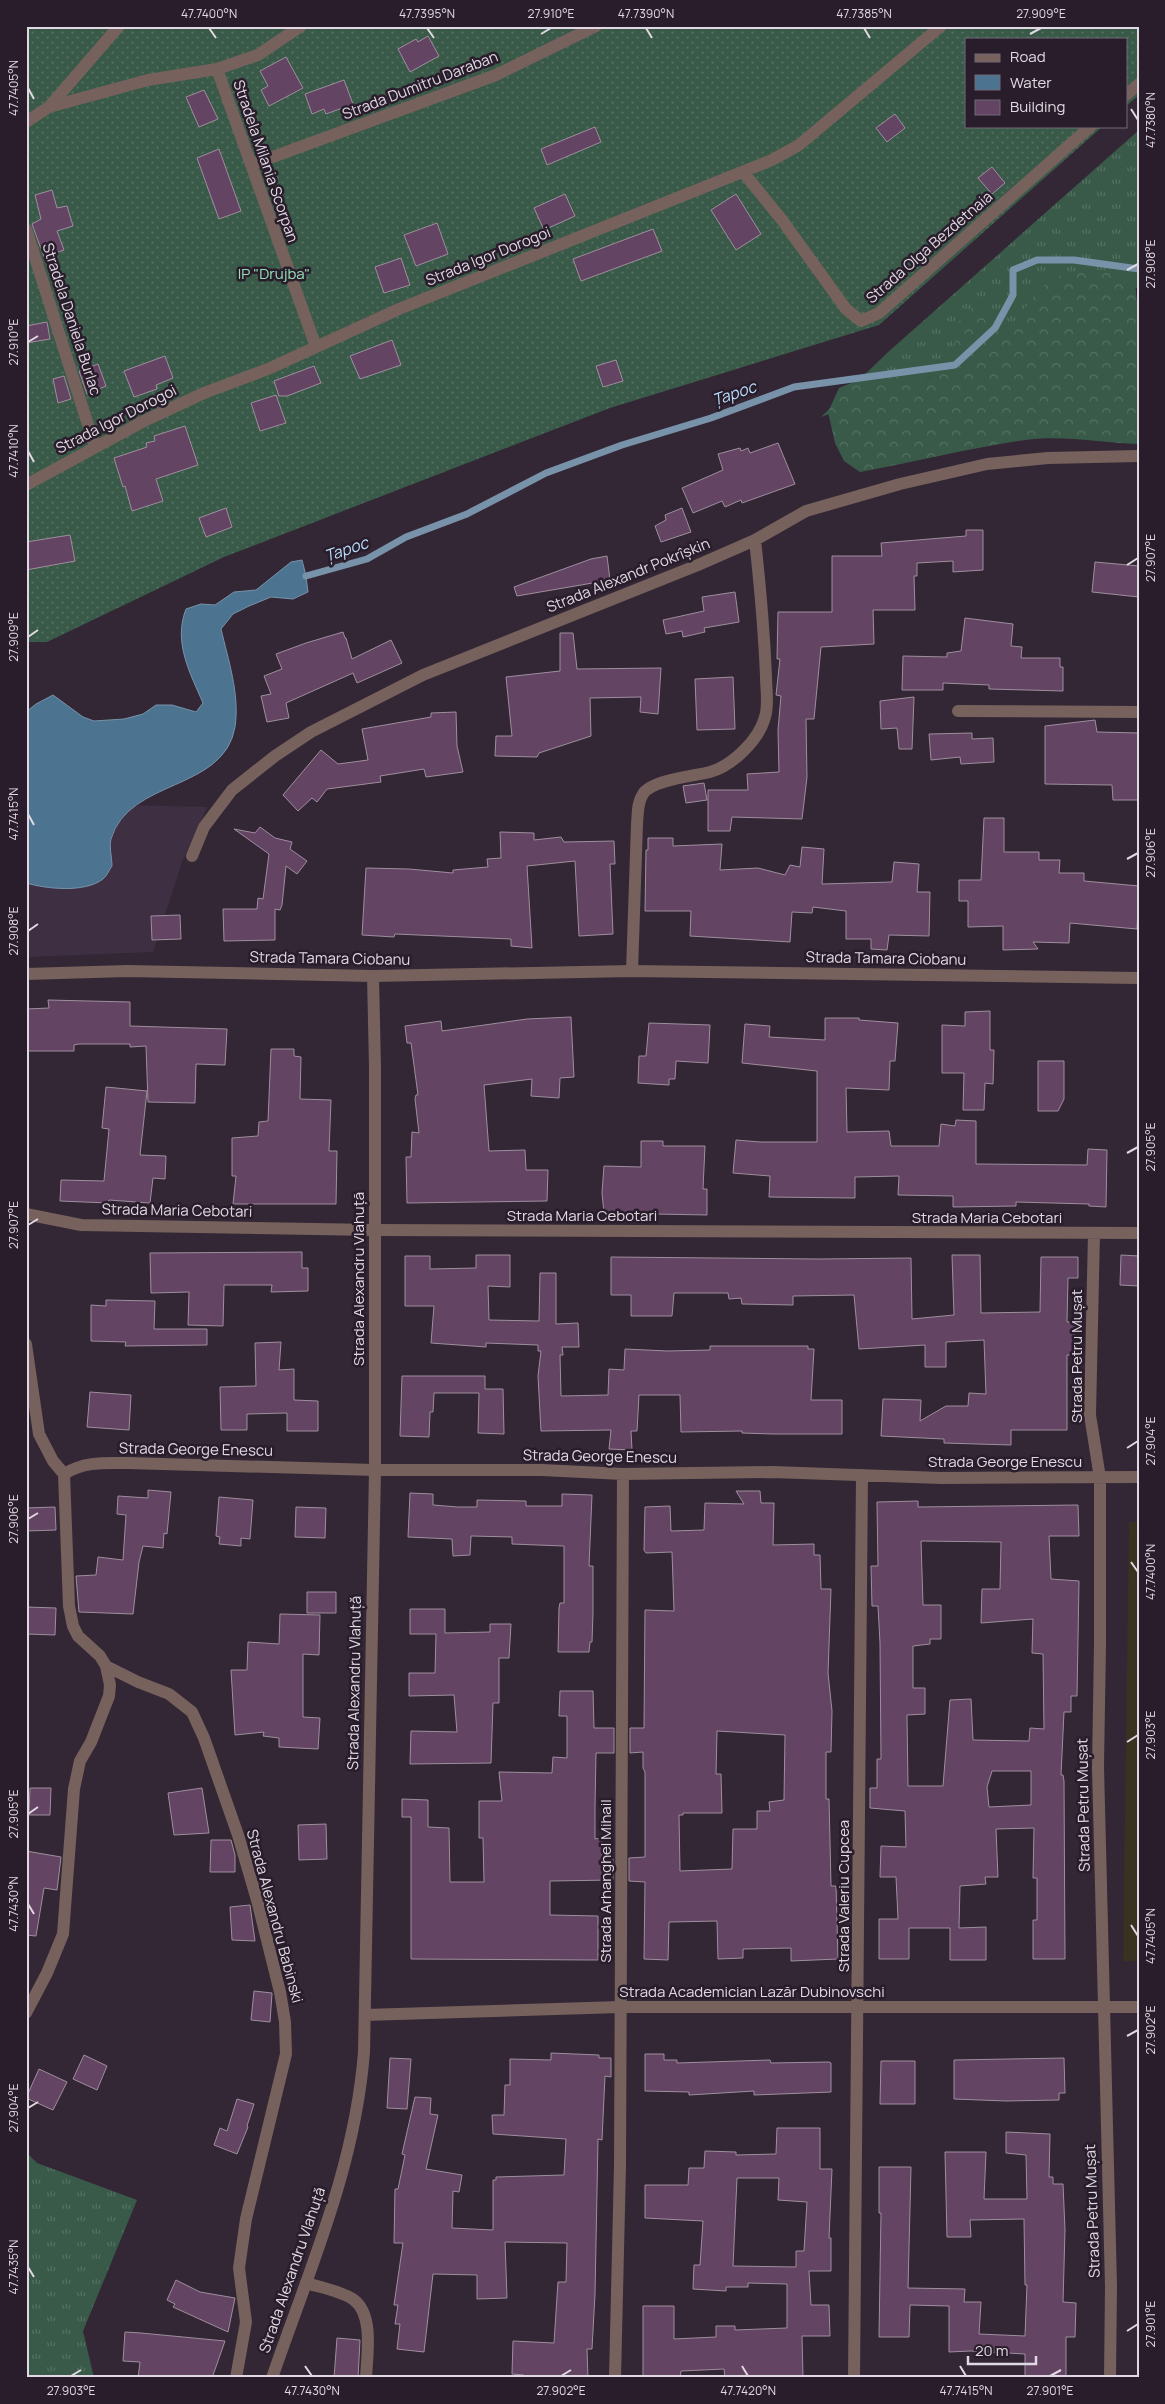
<svg xmlns="http://www.w3.org/2000/svg" width="1165" height="2404" font-family="Manrope,sans-serif">
<defs>
<pattern id="grass-tufts" width="24" height="20" patternUnits="userSpaceOnUse" patternTransform="scale(1.25)"><rect width="24" height="20" fill="#395a48"/><path d="M3 7l-1-3M5 7V3M7 7l1-3M15 17l-1-3M17 17v-4M19 17l1-3" fill="none" stroke="#557162"/></pattern>
<pattern id="forest-crowns" width="20" height="18" patternUnits="userSpaceOnUse" patternTransform="scale(1.25)"><rect width="20" height="18" fill="#395a48"/><path d="M2 6a3 3 0 1 1 6 0M12 15a3 3 0 1 1 6 0" fill="none" stroke="#557162"/></pattern>
<pattern id="garden-dots" width="8" height="8" patternUnits="userSpaceOnUse" patternTransform="scale(1.25)"><rect width="8" height="8" fill="#395a48"/><path d="M2 2h.1M6 6h.1" fill="none" stroke="#557162" stroke-width="1.8" stroke-linecap="round"/></pattern>
</defs>
<rect width="100%" height="100%" fill="#332735"/>
<path fill="#3f2f42" d="M89,804L207,807L182,862L153,952L26,957V855Z"/>
<path fill="#393221" d="M1129,1522H1139V1961H1123Z"/>
<path fill="url(#grass-tufts)" d="M1139,130V287L926,379L821,417L887,353Z
M26,2152L37,2163L137,2200L83,2331L94,2378H26Z"/>
<path fill="url(#forest-crowns)" d="M1107,270L1123,274L1135,283L1138,311L1139,444C1101,443 1062,435 1025,440C970,448 915,462 860,472L844,461L835,443L828,412L839,388C859,379 877,376 899,377C907,378 919,381 926,379C947,372 959,346 955,326L974,305L986,316L995,331L1014,326C1023,309 1039,286 1057,277C1070,270 1092,270 1107,270Z"/>
<path fill="url(#garden-dots)" d="M26,26H1139V95L1126,106V39H966V126H1103L879,325L610,408L224,557L47,642H26Z"/>
<path fill="#4c7491" stroke="#7892a9" d="M302,560L306,576L308,592L293,599L271,597L249,606L233,614L221,629C228,659 240,695 235,727C224,792 129,778 111,839C109,847 112,858 112,866C109,870 107,876 103,879C85,893 47,889 26,883V712L36,704L53,695L83,717L94,721L124,719L143,714L156,705H172L196,712L203,703C190,673 173,642 186,609L201,604L215,605L234,592L256,590L291,562Z"/>
<g fill="none" stroke-linecap="round" stroke-linejoin="round">
<path stroke="#7892a9" stroke-width="7" d="M306,576L367,559L406,537L467,514L546,473L622,445L711,418L794,387L955,365L995,328L1013,295V270L1037,260H1074L1139,269"/>
</g>
<path fill="#634463" stroke="#9f8e9e" fill-rule="evenodd" d="M428,36L439,56L410,72L398,49L416,39L418,42Z
M286,57L303,88L269,106L261,90L268,86L260,71Z
M344,80L353,104L326,114L324,109L312,114L305,94Z
M204,90L218,119L199,127L186,97Z
M895,114L905,128L887,142L876,128Z
M595,127L601,142L547,165L541,149Z
M219,149L241,211L219,219L197,158Z
M992,167L1005,183L992,194L978,178Z
M52,190L57,208L67,206L73,226L57,231L64,250L44,257L32,224L41,219L35,195Z
M565,194L575,216L544,230L534,208Z
M736,194L761,234L736,250L711,210Z
M437,223L448,254L416,266L404,235Z
M653,229L662,251L581,281L573,259Z
M401,258L410,285L384,293L375,267Z
M47,322L50,339L26,343V326Z
M392,340L401,365L360,379L350,356Z
M165,356L173,378L156,385L157,389L134,397L124,371Z
M616,360L623,381L603,387L596,366Z
M98,364L106,386L87,394L79,371Z
M314,366L321,383L287,396H279L274,381Z
M64,376L71,399L58,403L53,379Z
M276,395L286,423L260,431L251,403Z
M185,426L198,465L156,479L163,501L132,511L125,486L123,487L114,458L147,447L146,443L155,441L154,436Z
M778,443L795,484L742,503L741,500L725,507L722,501L693,513L682,488L723,470L718,454L740,448L741,451L748,448L750,453Z
M226,508L232,527L206,537L199,518Z
M682,508L691,532L661,542L655,526L666,520L665,515Z
M966,530H983V570L953,572V561L917,563V576H914L915,610H873L874,644L821,647L814,719H806L807,777L802,819L732,817L730,831H708V790H748L747,774L779,772L778,730L781,696L776,695L780,659H777L778,612H832V556H882L881,543L966,536Z
M70,535L75,561L26,570V542Z
M607,556L610,580L517,596L514,587L591,559Z
M1095,562L1139,566V597L1092,592Z
M735,592L739,622L704,628L705,632L683,637L682,631L666,634L663,620L704,611L702,597Z
M965,618L1013,624L1011,646L1022,647L1021,658H1060V667H1063V691L989,689V685L943,683V690H902L903,656L947,657V653L961,651Z
M343,632L345,638H346L352,659L391,640L402,663L357,683L353,673L286,703L289,718L267,722L261,696L271,694L264,676L282,669L276,654L306,643Z
M560,633H573L577,669L661,668L658,714L640,712L641,697L590,698L591,736L539,753L537,757L495,756L496,736H512L506,677L560,671Z
M733,677L735,729L697,730L695,679Z
M914,697L912,749H899L897,728L881,729L880,701Z
M456,712L457,746L463,772L426,777L424,769L380,776L381,782L327,789L317,802L312,798L298,811L283,795L321,750L338,764L368,760L362,729L431,717V713Z
M1095,720L1097,732L1139,733V800H1113L1112,785L1045,784V726Z
M972,733V739L993,738L994,762L961,764L960,757L931,760L929,734Z
M704,783L707,800L686,803L683,786Z
M984,818H1004V852H1039V860H1060L1059,873H1084V881L1139,886L1137,929L1070,923L1069,943L1033,942L1038,949L1003,950V926L968,927V901H959V880H981Z
M260,827L275,838L292,842L290,849L307,861L297,874L286,866L282,905L280,910L275,909V940L224,941L223,909H257L258,898L263,899L269,854L234,829L255,833Z
M500,832L534,833V840L561,837L564,842L614,841L615,864H610L613,934L579,936L575,861L527,866L532,948L511,946V939L395,934L394,937L362,935L366,868L409,869L453,873V870L488,867L487,859L501,858Z
M648,838H673V846L722,844L720,870L758,868L785,875L790,865L800,867L802,847L824,849L822,884L892,882L894,862L919,864L917,892H930L929,936L889,935L887,950L871,949V939H846V911L813,907L812,913L792,912L790,942L690,936L691,911H645L646,850H648Z
M180,915L181,939L152,940L151,916Z
M48,1000L130,1002V1026L227,1029L225,1065L196,1064L195,1103L148,1102L146,1046L130,1047V1044H79L74,1045V1051H26V1009L49,1008Z
M990,1011V1050H994L993,1084L985,1083L984,1110H963L964,1073H942V1025L965,1026V1012Z
M571,1017L574,1077L560,1078L559,1098L531,1096L532,1079L484,1085L489,1151L525,1150L526,1170H548L547,1201L407,1203L406,1157H411L412,1132L419,1133L415,1099L416,1095H418L411,1043H407L405,1026L441,1021L442,1031L527,1019Z
M825,1018H859V1020L898,1023L895,1061H890L889,1090L846,1088L847,1132L889,1131L891,1146H939L941,1124L955,1126L956,1120L976,1121V1164L1087,1165L1088,1149L1107,1150L1106,1207L1089,1206V1204L1016,1202V1206L953,1207V1196L898,1195L899,1176L855,1177V1198L769,1197L770,1176L733,1173L736,1140L760,1142H817V1071L742,1063L745,1024L770,1026L769,1037L825,1040Z
M649,1023L710,1025L708,1063L676,1061L675,1079H669V1085L638,1083L639,1056H646Z
M271,1049H294V1056L301,1057L300,1099L331,1100L329,1151H337L336,1204H233L236,1176H232V1138L258,1136L259,1122L268,1121Z
M1038,1061H1064V1099L1058,1111H1038Z
M106,1087L147,1091L140,1155L166,1156L165,1179L153,1178L150,1203L109,1200L108,1203L60,1201L61,1180L104,1181L109,1129L102,1128Z
M641,1141H663V1146H705L703,1189H707V1215L604,1213L602,1193L604,1166L641,1167Z
M302,1252V1268H308V1291L271,1292L272,1285H224L223,1326L188,1325L189,1292L151,1293L150,1253Z
M476,1255H510V1287L488,1286L489,1320L539,1321L540,1273H556V1324L578,1323L579,1347H562L563,1355H560L561,1396L608,1395L609,1369L624,1370L625,1349L668,1351L710,1350V1346H808V1349H814L811,1400H842V1434H773L742,1433V1431L681,1432L680,1395H639L637,1431H631L632,1450L609,1449L611,1430L541,1431L538,1376L541,1351H538V1345L486,1343V1347L431,1343L434,1306H405V1256H430V1269L476,1268Z
M952,1255H980L981,1313L1040,1312L1041,1257H1078V1278H1068L1067,1322H1075L1074,1355H1067V1430H1011V1445L944,1443V1439L881,1436L883,1399L921,1400L920,1421L946,1406H968L969,1393L986,1394L984,1340L946,1342V1367H925V1345L859,1349L854,1295L793,1296V1305L742,1304L741,1298L729,1299L728,1293H674L672,1316H631V1295H611V1257L819,1259L911,1258L912,1319L954,1315Z
M1121,1255L1139,1256V1286L1120,1285Z
M106,1300L155,1301L154,1329H207V1345L125,1346L126,1342L91,1341V1305L106,1306Z
M281,1342L279,1370L294,1369V1400L318,1401V1431H287V1413L247,1414V1430H221L220,1387L256,1386L255,1343Z
M402,1376H485V1389H503L504,1434L478,1433L479,1393H434L433,1412H430L429,1437L400,1436Z
M90,1392L131,1395L129,1430L87,1427Z
M148,1490L171,1492L167,1534L164,1533L163,1548L143,1546L139,1562L133,1614L79,1612L76,1576L96,1575L98,1557L123,1560L126,1515L117,1514L118,1496L148,1498Z
M736,1491H760L761,1503H774L773,1545L814,1544V1555H820L821,1589H831L828,1673L832,1711L831,1752H826V1799H829L831,1886H836L838,1959L791,1961V1948L743,1949V1958L718,1959L717,1921L669,1922L668,1960L644,1959L645,1882L629,1881V1858L645,1857V1772L643,1768V1752L630,1753V1728H644L645,1610L674,1611L672,1552L646,1553L644,1550L645,1507L670,1506L671,1531L704,1530L705,1503L744,1504ZM717,1731L785,1735L784,1800L769,1802L770,1811H757V1829H733L732,1869L680,1871L679,1815H683V1813H722L721,1774H716Z
M410,1493L433,1494V1505L458,1507H477V1500L526,1501V1506H562V1494L592,1495L589,1566H593V1613L592,1642H590L589,1652H558L559,1608L560,1603H564V1546L512,1544V1537L471,1536L470,1555L453,1556L452,1539L408,1537Z
M219,1497L253,1500L250,1539L241,1538V1546L219,1544L220,1537L216,1536Z
M918,1501V1507L1078,1505L1079,1536H1049L1051,1579L1079,1581L1077,1696H1071V1712H1064L1061,1775H1063L1064,1781L1065,1959H1033V1920H1037V1878H1033L1034,1828L996,1829L998,1877H985L986,1884L960,1886L959,1928L986,1927V1960H950V1928H909V1959H879V1919H898L896,1877H880L881,1846L906,1847L905,1811L870,1808V1788H877V1759H881L880,1643L878,1606H872L871,1566H878L877,1502ZM921,1541L1001,1542L1000,1589H982L981,1623L1033,1619L1032,1653L1043,1654L1044,1729L1030,1728L1029,1741L973,1740L971,1699L950,1700L943,1786H908L907,1715L925,1714V1688H913V1646L930,1644V1639H941V1605H923ZM992,1771H1031V1805L989,1807L987,1787Z
M55,1507L56,1530L26,1531V1508Z
M296,1507L326,1508L325,1538L295,1537Z
M307,1592H336V1613H307Z
M26,1607L56,1608L55,1635L26,1634Z
M410,1609H445V1633L490,1632V1624H511L509,1658H499V1703H493L491,1763L410,1764L411,1731L457,1732L454,1695L409,1696V1673H435L436,1634H410Z
M280,1614L320,1615L319,1655L303,1654V1717L320,1718L318,1749L279,1747V1738L263,1736L264,1732L235,1735L231,1670H247L248,1642L279,1644Z
M560,1691H593L594,1728H614V1753H596L595,1806V1839L602,1838V1859H613V1880L550,1881V1915L598,1916V1960L411,1959V1817H402V1799L428,1800V1827L449,1828L450,1882H484L483,1838H479V1801H502L499,1772L552,1773L553,1757L567,1758V1716H559Z
M30,1788H51L50,1815H29Z
M202,1788L209,1833L174,1835L168,1793Z
M326,1824L327,1859L299,1860L298,1825Z
M211,1840H231L235,1855V1872H210Z
M26,1851L61,1857L57,1890L44,1888L36,1936L26,1935Z
M250,1905L255,1941L232,1940L230,1907Z
M254,1991L272,1993L270,2022L251,2020Z
M551,2053L599,2055V2058H611V2077L605,2076L602,2140L598,2139L595,2294L592,2349H587L588,2378H524V2375L512,2374L513,2341L554,2343L558,2282H566L567,2243L505,2242L507,2298L477,2299V2275L433,2274L424,2352L397,2349L400,2324H395L398,2305H394L403,2243H394L395,2189H398L405,2155L402,2154L415,2097L431,2098L430,2114L438,2115L426,2169L462,2175L459,2192L453,2191L452,2228L493,2230V2180H496V2177L564,2175L566,2139L493,2134L492,2115H504L505,2085H510V2059L551,2060Z
M645,2054H664V2060H677V2063L770,2060L771,2063L829,2062L831,2063V2092L754,2095V2091L689,2095V2092L645,2091Z
M84,2055L107,2066L97,2090L73,2079Z
M390,2058L411,2059L407,2109L387,2108Z
M1064,2058L1065,2093H1059V2100L1006,2101L954,2099V2060Z
M881,2061H915V2104H880Z
M39,2069L67,2082L53,2110L26,2098Z
M237,2099L254,2104L247,2126L248,2127L237,2154L214,2145L220,2128L227,2131Z
M777,2128H820V2169H832L829,2238H831V2271H809L811,2305H829L830,2336H802L803,2378L725,2377L724,2369L681,2371L680,2378H643V2306H674V2339L716,2337V2326H735V2330L787,2328V2284L748,2283V2287H726V2291L693,2289L694,2265H700L703,2221L645,2218V2185H688L689,2168H704L705,2151L736,2152V2155L776,2154ZM737,2178H779L778,2200L807,2202L804,2251H796V2267L733,2266Z
M1006,2132L1050,2134L1049,2177H1053V2184H1063L1065,2230L1063,2302L1076,2303L1075,2337H1066V2378H1025V2354L971,2351L949,2352V2306L910,2305L909,2337H879L881,2213H879V2167H911L908,2288L965,2289L964,2302H981L979,2334L1025,2336L1027,2285H1025L1024,2219L970,2220L971,2237H947L945,2152H986L984,2199H1027L1026,2155L1006,2153Z
M176,2280L200,2292L235,2298L228,2332L173,2307L175,2304L167,2300Z
M125,2332L141,2333L225,2341L212,2378H138L140,2362L123,2361Z
M337,2338L360,2340L358,2378H334Z"/>
<g fill="none" stroke-linecap="round" stroke-linejoin="round">
<path stroke="#76615c" stroke-width="12" d="M217,69L316,347
M1126,95L1139,84
M49,107L148,80L217,69L258,55L301,26
M26,122L49,107L119,26
M251,165L496,75L596,26
M743,172L782,220L846,309L861,321L879,313L1091,126
M26,229L95,447
M26,485L144,421L204,393L268,369L399,309L772,160L799,145L941,26
M958,711L1139,712
M192,856L204,827L232,790L275,756L311,732L423,675L698,565L755,540L806,511L900,484L987,464L1048,458L1139,456
M632,971L637,824C638,814 637,803 643,794C651,780 694,776 710,772C732,766 759,740 765,717C769,705 766,689 766,676C764,630 760,585 755,540
M26,1214L81,1225L374,1230L1139,1233
M1094,1233L1090,1415L1100,1478V1644L1098,1767L1111,2286L1110,2378
M26,1344L39,1434L53,1461L64,1474L69,1606L73,1626L78,1636L100,1656L106,1666L110,1685L109,1696L91,1742L80,1761L74,1789L63,1934L47,1973L26,2013
M64,1474C85,1461 105,1463 128,1463L375,1470H542L623,1474L773,1472L941,1478L1139,1477
M106,1666L138,1682L169,1694L192,1712L204,1738L238,1835L257,1900L280,1992L285,2022L286,2054L246,2219L239,2268L246,2322L236,2378
M306,2283C319,2287 344,2292 354,2300C374,2315 367,2355 366,2378
M615,2378L620,2166L623,1474
M854,2378L862,1475"/>
<path stroke="#76615c" stroke-width="12" d="M26,974L127,971L373,976L632,971L1139,978
M365,2015L620,2007H1139
M272,2378C309,2270 355,2168 364,2052L375,1470V1067L373,976"/>
</g>
<path fill="none" stroke="#e0d8e2" stroke-width="2" d="M209,28L216,38M427,28L434,38M646,28L652,38M864,28L870,38M541,34L551,28M1030,34L1041,28M28,88L34,99M1131,109L1138,120M1127,270L1138,264M28,342L38,336M28,451L34,462M1127,565L1138,558M28,637L38,630M28,814L34,825M1127,859L1138,853M28,931L38,924M1127,1153L1138,1147M28,1225L38,1219M1127,1448L1138,1441M28,1519L38,1513M1131,1562L1138,1572M1127,1742L1138,1735M28,1814L38,1807M28,1904L34,1914M1131,1925L1138,1936M1127,2036L1138,2030M28,2108L38,2102M28,2267L34,2277M1127,2331L1138,2324M305,2366L312,2376M742,2366L748,2376M960,2366L966,2376M71,2376L81,2370M561,2376L571,2370M1050,2376L1061,2370"/>
<g text-anchor="middle" dominant-baseline="central" stroke-width="5" stroke-linejoin="round" paint-order="stroke">
<g font-size="15" fill="#e0d8e2" stroke="#291d2b">
<text transform="translate(420 85) rotate(-21)">Strada Dumitru Daraban</text>
<text transform="translate(266 161) rotate(71)">Stradela Milania Scorpan</text>
<text transform="translate(929 247) rotate(-41)">Strada Olga Bezdetnaia</text>
<text transform="translate(488 256) rotate(-22)">Strada Igor Dorogoi</text>
<text transform="translate(72 319) rotate(72)">Stradela Daniela Burlac</text>
<text transform="translate(116 419) rotate(-27)">Strada Igor Dorogoi</text>
<text transform="translate(628 575) rotate(-22)">Strada Alexandr Pokrîșkin</text>
<text transform="translate(330 958) rotate(1)">Strada Tamara Ciobanu</text>
<text transform="translate(886 958) rotate(1)">Strada Tamara Ciobanu</text>
<text transform="translate(177 1210) rotate(1)">Strada Maria Cebotari</text>
<text x="582" y="1215">Strada Maria Cebotari</text>
<text x="987" y="1217">Strada Maria Cebotari</text>
<text transform="translate(358 1279) rotate(-90)">Strada Аlexandru Vlahuță</text>
<text transform="translate(1076 1356) rotate(-90)">Strada Petru Mușat</text>
<text transform="translate(196 1449) rotate(1)">Strada George Enescu</text>
<text transform="translate(600 1456) rotate(1)">Strada George Enescu</text>
<text x="1005" y="1461">Strada George Enescu</text>
<text transform="translate(354 1683) rotate(-89)">Strada Аlexandru Vlahuță</text>
<text transform="translate(1083 1805) rotate(-91)">Strada Petru Mușat</text>
<text transform="translate(605 1881) rotate(-90)">Strada Arhanghel Mihail</text>
<text transform="translate(843 1896) rotate(-90)">Strada Valeriu Cupcea</text>
<text transform="translate(275 1916) rotate(75)">Strada Alexandru Babinski</text>
<text x="752" y="1991">Strada Academician Lazăr Dubinovschi</text>
<text transform="translate(1092 2211) rotate(-92)">Strada Petru Mușat</text>
<text transform="translate(292 2270) rotate(-71)">Strada Аlexandru Vlahuță</text>
</g>
<g font-size="15" fill="#96e0b7" stroke="#291d2b">
<text x="274" y="273">IP "Drujba"</text>
</g>
<g font-size="16" font-style="italic" fill="#b6dcf9" stroke="#291d2b">
<text transform="translate(734 393) rotate(-19)">Țapoc</text>
<text transform="translate(346 549) rotate(-19)">Țapoc</text>
</g>
</g>
<rect width="1165" height="2404" fill="none" stroke="#291d2b" stroke-width="55"/>
<rect x="965" y="38" width="162" height="90" fill="#291d2b" stroke="#726874"/>
<rect x="975" y="54" width="25" height="8" fill="#76615c" stroke="#726874"/>
<text x="1010" y="62" font-size="15" fill="#e0d8e2">Road</text>
<rect x="975" y="75" width="25" height="15" fill="#4c7491" stroke="#726874"/>
<text x="1010" y="88" font-size="15" fill="#e0d8e2">Water</text>
<rect x="975" y="100" width="25" height="15" fill="#634463" stroke="#726874"/>
<text x="1010" y="112" font-size="15" fill="#e0d8e2">Building</text>
<path d="M968 2356v8h68v-8" fill="none" stroke="#e0d8e2" stroke-width="2.5"/>
<text x="975" y="2356" font-size="15" fill="#e0d8e2" stroke="#291d2b" stroke-width="4" paint-order="stroke">20 m</text>
<rect x="28" y="28" width="1110" height="2348" fill="none" stroke="#e0d8e2" stroke-width="2"/>
<g font-size="12" text-anchor="middle" fill="#e0d8e2">
<text x="209" y="18">47.7400°N</text>
<text x="427" y="18">47.7395°N</text>
<text x="551" y="18">27.910°E</text>
<text x="646" y="18">47.7390°N</text>
<text x="864" y="18">47.7385°N</text>
<text x="1041" y="18">27.909°E</text>
<text transform="translate(14 88) rotate(-90)" y="4">47.7405°N</text>
<text transform="translate(1151 120) rotate(-90)" y="4">47.7380°N</text>
<text transform="translate(1151 264) rotate(-90)" y="4">27.908°E</text>
<text transform="translate(14 342) rotate(-90)" y="4">27.910°E</text>
<text transform="translate(14 451) rotate(-90)" y="4">47.7410°N</text>
<text transform="translate(1151 558) rotate(-90)" y="4">27.907°E</text>
<text transform="translate(14 637) rotate(-90)" y="4">27.909°E</text>
<text transform="translate(14 814) rotate(-90)" y="4">47.7415°N</text>
<text transform="translate(1151 853) rotate(-90)" y="4">27.906°E</text>
<text transform="translate(14 931) rotate(-90)" y="4">27.908°E</text>
<text transform="translate(1151 1147) rotate(-90)" y="4">27.905°E</text>
<text transform="translate(14 1225) rotate(-90)" y="4">27.907°E</text>
<text transform="translate(1151 1441) rotate(-90)" y="4">27.904°E</text>
<text transform="translate(14 1519) rotate(-90)" y="4">27.906°E</text>
<text transform="translate(1151 1572) rotate(-90)" y="4">47.7400°N</text>
<text transform="translate(1151 1735) rotate(-90)" y="4">27.903°E</text>
<text transform="translate(14 1814) rotate(-90)" y="4">27.905°E</text>
<text transform="translate(14 1904) rotate(-90)" y="4">47.7430°N</text>
<text transform="translate(1151 1936) rotate(-90)" y="4">47.7405°N</text>
<text transform="translate(1151 2030) rotate(-90)" y="4">27.902°E</text>
<text transform="translate(14 2108) rotate(-90)" y="4">27.904°E</text>
<text transform="translate(14 2267) rotate(-90)" y="4">47.7435°N</text>
<text transform="translate(1151 2324) rotate(-90)" y="4">27.901°E</text>
<text x="71" y="2395">27.903°E</text>
<text x="312" y="2395">47.7430°N</text>
<text x="561" y="2395">27.902°E</text>
<text x="748" y="2395">47.7420°N</text>
<text x="966" y="2395">47.7415°N</text>
<text x="1050" y="2395">27.901°E</text>
</g>
</svg>
